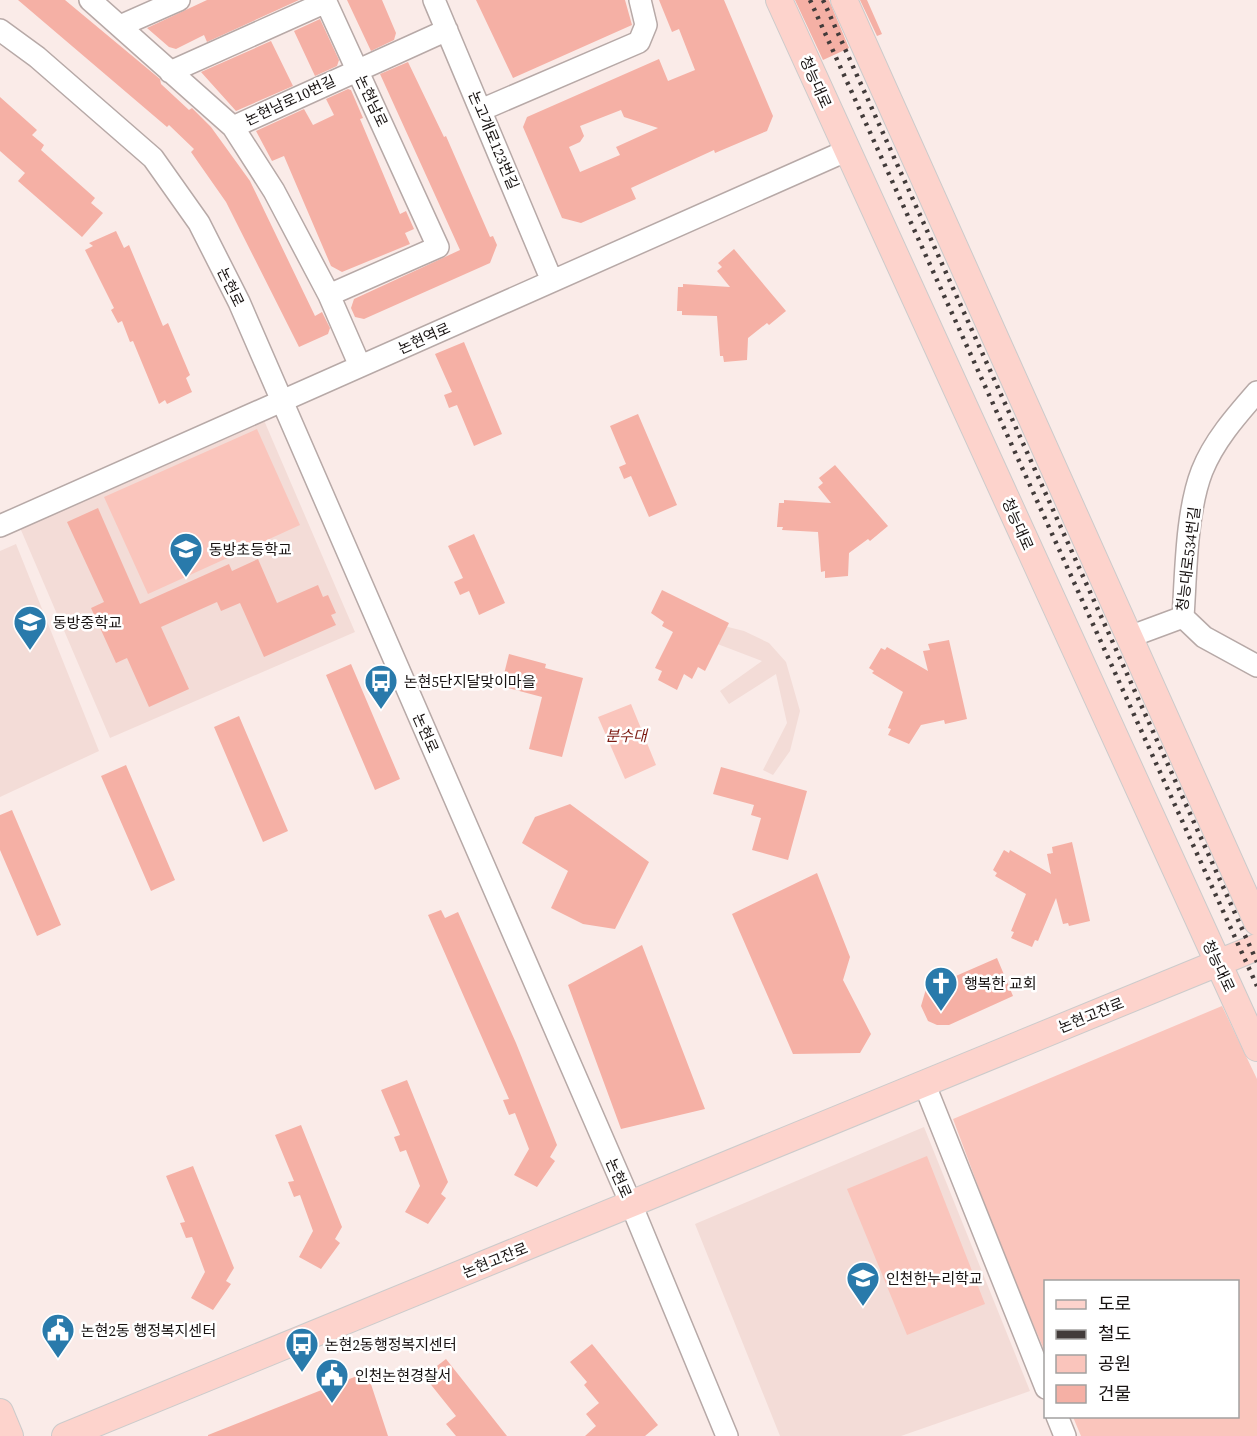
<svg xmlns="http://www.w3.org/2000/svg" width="1257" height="1436" font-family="'Source Serif 4','Noto Sans KR',serif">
<rect width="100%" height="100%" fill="#faebe8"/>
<path fill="#f3dcd7" d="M263,418L355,632L110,738L18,523Z
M16,544L99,751L0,797V551Z
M712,623L744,631L769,643L786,662L800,711L790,751L773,775L763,770L787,723L776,674L729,704L720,691L762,661L707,640Z
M924,1127L1030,1391L901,1436H780L695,1224Z"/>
<path fill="#fac5bc" d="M257,429L300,525L148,594L104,497Z
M631,704L656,765L625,779L598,717Z
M1222,1006L1257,1079V1436H1081L1073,1417L1238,1416V1282H1046L1045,1352L1003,1253L953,1119Z
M927,1156L985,1304L907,1335L847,1189Z"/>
<path fill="#f5b0a5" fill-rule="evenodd" d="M18,0H65L160,79L161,84L189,110L192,108L211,127L250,181L315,316L322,312L330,328L328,334L299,347L226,202L191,152L194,149L169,125L167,127Z
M207,0H299L207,42L204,35L176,49L169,47L147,28Z
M347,0H382L396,33L394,40L371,51Z
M476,0H625L632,25L513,78Z
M659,0H724L773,116L767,131L715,153L714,150L631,188L636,199L581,223L562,218L523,127L527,117L659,59L668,81L695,70L679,29L672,32ZM621,110L624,117L658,128L616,147L620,155L580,172L569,147L580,142L584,136L580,126Z
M795,0H829L849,48L823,60Z
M860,0H867L882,34L877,36Z
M320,19L339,60L337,66L315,76L294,31Z
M271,41L293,86L236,111L201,72Z
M408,62L444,137L446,136L490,237L493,236L497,245L490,263L364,319L355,317L351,308L354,299L460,250L380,74Z
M348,89L351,90L363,118L360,119L400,214L406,211L414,229L405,233L410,244L342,272L331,266L284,156L272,161L256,131L304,109L313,125L334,115L326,99Z
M0,97L37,130L32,135L44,145L41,150L95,198L91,203L103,213L82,237L18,181L25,173L0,151Z
M116,231L124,248L129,245L163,326L168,323L190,375L186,378L192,392L167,404L165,400L159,404L133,341L130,342L122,321L118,323L111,310L114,308L85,250L93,246L89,243Z
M734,249L786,311L769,325L767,323L748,338L747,360L724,362L723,356H720L717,316L682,315V311H677L678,287H683V284L730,287L717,271L722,267L718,263Z
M464,342L502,434L474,446L457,405L449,408L444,395L452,392L435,354Z
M638,414L677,505L649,517L631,476L624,479L619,467L626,464L610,426Z
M835,465L888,526L870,541L868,539L849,553L848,576L825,578V571L821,572L818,532L782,530L783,527H777L779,503H784V500L831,503L818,487L823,483L819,478Z
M98,508L140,604L229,564L232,571L258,559L277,603L318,585L323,597L328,595L336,613L331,615L336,625L264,657L240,603L221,611L217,602L161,627L189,689L149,707L127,658L116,663L91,608L104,602L67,522Z
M474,534L505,603L479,615L469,591L460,595L454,582L463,578L448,546Z
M662,590L729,623L705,671L698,667L692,679L684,674L677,690L658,680L662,671L655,668L673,632L662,626L664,622L651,613Z
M949,640L967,719L945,724L944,720L921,725L909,744L888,735L891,729L888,728L903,692L872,673L874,671L869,668L881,648L885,650L887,647L928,671L923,651L930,650L928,644Z
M509,654L546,664L545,668L583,678L562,757L529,749L542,697L501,686Z
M351,664L400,779L375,790L326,675Z
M239,716L288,831L263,842L214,727Z
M126,765L175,880L151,891L101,776Z
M721,767L807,791L788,860L752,850L761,818L751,815L754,805L713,794Z
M570,804L649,862L615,929L583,924L551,908L568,871L522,843L535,817Z
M12,810L61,925L37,936L0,850V815Z
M1072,842L1090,921L1069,926L1068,923L1063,924L1056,898L1038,941L1035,940L1032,947L1011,938L1014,932L1011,931L1026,894L995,876L997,873L993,870L1004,850L1009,853L1010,850L1051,874L1047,854L1053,853L1052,847Z
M817,873L850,957L843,980L871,1034L860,1053L793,1054L732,914Z
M441,910L445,918L458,912L516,1043L557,1145L550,1157L555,1161L537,1187L514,1175L529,1149L515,1113L509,1115L503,1100L509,1099L428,915Z
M642,945L705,1109L621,1129L568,985Z
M997,958L1013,996L949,1025H937L928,1021L921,1006L926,989Z
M407,1080L448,1182L441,1194L446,1198L428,1224L405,1212L420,1186L406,1150L400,1152L394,1137L400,1135L381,1090Z
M301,1125L342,1227L335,1239L340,1243L321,1269L299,1257L313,1231L300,1195L294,1197L288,1182L294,1181L275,1135Z
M193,1166L234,1268L226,1281L231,1284L213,1310L191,1298L205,1272L192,1237L186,1238L180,1223L185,1222L166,1176Z
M592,1344L658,1425L645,1436H585L596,1426L586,1414L599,1403L584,1385L587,1382L570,1362Z
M446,1359L507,1436H456L446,1424L456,1416L424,1376Z
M367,1372L388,1436H208V1435Z"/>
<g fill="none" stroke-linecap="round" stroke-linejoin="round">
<defs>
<path id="minor" d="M90,0L233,127L274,191L329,295L360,366
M434,0L552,281
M120,26L179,0
M0,30L37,57L153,158L199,223L239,302L631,1204L727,1436
M170,72L326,2L438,247L329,295
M481,110L639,42L646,25L640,0
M233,127L447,30
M0,526L848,150
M1183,617L1204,637L1257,666
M1129,637L1183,617C1186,574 1186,512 1202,471C1214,441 1236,416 1257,392
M924,1083L1046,1388
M1057,1416L1065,1436"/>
<path id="major" d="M779,0L1257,1048
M844,0L1257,922
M0,1412L10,1436
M65,1436L1257,947"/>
</defs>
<use href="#minor" stroke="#b7a9a7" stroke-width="24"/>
<use href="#major" stroke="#cccbcb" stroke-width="28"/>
<use href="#minor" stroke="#fff" stroke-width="21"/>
<use href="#major" stroke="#fdd3cc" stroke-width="26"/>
<path stroke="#423b3a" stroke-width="4.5" stroke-dasharray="3 6" stroke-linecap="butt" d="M810,0L1257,986
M823,0L1257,962"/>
</g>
<defs>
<symbol id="school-pin" viewBox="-11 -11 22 30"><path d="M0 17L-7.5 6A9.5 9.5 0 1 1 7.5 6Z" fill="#297aab" stroke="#fff"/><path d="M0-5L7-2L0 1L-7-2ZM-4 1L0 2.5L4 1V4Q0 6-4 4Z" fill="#fff"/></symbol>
<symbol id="bus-pin" viewBox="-11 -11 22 30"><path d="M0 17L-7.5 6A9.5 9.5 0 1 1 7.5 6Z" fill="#297aab" stroke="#fff"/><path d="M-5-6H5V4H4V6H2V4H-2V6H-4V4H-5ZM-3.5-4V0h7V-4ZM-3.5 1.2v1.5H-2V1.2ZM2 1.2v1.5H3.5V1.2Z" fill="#fff"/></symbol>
<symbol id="church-pin" viewBox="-11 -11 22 30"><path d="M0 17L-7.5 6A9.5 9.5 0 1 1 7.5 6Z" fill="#297aab" stroke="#fff"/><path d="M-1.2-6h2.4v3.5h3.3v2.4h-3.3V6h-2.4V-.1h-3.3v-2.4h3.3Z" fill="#fff"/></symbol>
<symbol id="civic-pin" viewBox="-11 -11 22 30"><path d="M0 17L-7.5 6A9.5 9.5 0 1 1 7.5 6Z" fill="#297aab" stroke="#fff"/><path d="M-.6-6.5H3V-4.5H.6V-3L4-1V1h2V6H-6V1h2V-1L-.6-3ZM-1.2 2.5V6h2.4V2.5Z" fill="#fff"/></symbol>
</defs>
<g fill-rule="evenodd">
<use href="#school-pin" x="167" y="530" width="38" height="52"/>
<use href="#school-pin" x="11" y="603" width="38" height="52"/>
<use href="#bus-pin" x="362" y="662" width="38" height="52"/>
<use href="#church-pin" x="922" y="964" width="38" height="52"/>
<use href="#school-pin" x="844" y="1259" width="38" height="52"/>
<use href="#civic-pin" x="39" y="1311" width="38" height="52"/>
<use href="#bus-pin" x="283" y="1325" width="38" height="52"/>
<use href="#civic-pin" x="313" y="1356" width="38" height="52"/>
</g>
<g text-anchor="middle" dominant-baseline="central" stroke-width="5" stroke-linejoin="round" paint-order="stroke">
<g font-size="15" fill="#181312" stroke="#fff">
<text transform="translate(816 82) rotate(66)">청능대로</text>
<text transform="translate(290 100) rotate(-25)">논현남로10번길</text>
<text transform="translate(372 101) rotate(65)">논현남로</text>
<text transform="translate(494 140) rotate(67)">논고개로123번길</text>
<text transform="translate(231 287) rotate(64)">논현로</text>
<text transform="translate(424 338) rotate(-24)">논현역로</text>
<text transform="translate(1018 524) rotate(66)">청능대로</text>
<text transform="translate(1188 559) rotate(-83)">청능대로534번길</text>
<text transform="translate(426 733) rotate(66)">논현로</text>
<text transform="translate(1219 966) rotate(65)">청능대로</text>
<text transform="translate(1091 1015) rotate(-22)">논현고잔로</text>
<text transform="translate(619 1178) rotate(66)">논현로</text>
<text transform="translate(495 1260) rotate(-22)">논현고잔로</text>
</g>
<g font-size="15" fill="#181312" stroke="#fff" text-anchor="start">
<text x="209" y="549">동방초등학교</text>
<text x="53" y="622">동방중학교</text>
<text x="404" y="681">논현5단지달맞이마을</text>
<text x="964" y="983">행복한 교회</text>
<text x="886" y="1278">인천한누리학교</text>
<text x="81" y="1330">논현2동 행정복지센터</text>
<text x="325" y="1344">논현2동행정복지센터</text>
<text x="355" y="1375">인천논현경찰서</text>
</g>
<g font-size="15" font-style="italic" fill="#7c1b12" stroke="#fff">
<text x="626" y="735">분수대</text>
</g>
</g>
<rect x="1044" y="1280" width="195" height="138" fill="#ffffff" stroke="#a3a1a0" stroke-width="1.5"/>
<rect x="1056" y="1300" width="30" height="9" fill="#fdd3cc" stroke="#a3a1a0" stroke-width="1.5"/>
<text x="1098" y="1310" font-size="18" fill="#181312">도로</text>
<rect x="1056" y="1330" width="30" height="9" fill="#423b3a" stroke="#a3a1a0" stroke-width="1.5"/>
<text x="1098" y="1340" font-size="18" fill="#181312">철도</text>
<rect x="1056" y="1355" width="30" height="18" fill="#fac5bc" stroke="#a3a1a0" stroke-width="1.5"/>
<text x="1098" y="1370" font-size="18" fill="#181312">공원</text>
<rect x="1056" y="1385" width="30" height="18" fill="#f5b0a5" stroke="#a3a1a0" stroke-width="1.5"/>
<text x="1098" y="1400" font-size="18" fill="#181312">건물</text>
</svg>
